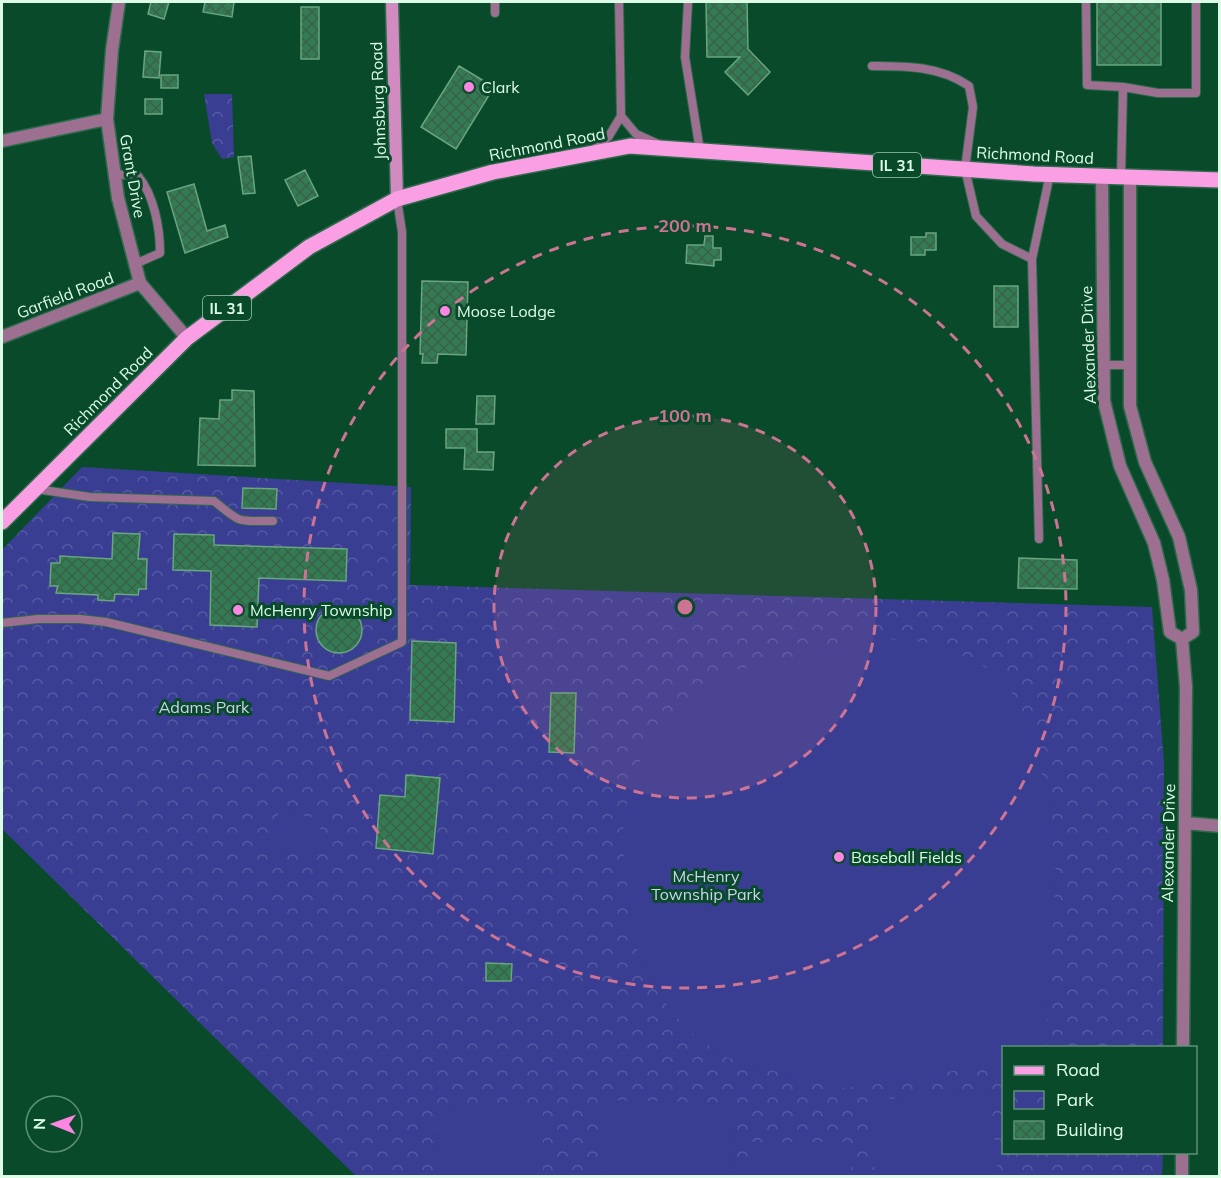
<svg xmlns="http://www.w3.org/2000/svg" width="1221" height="1178" font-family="Mulish,sans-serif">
<defs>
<pattern id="park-crowns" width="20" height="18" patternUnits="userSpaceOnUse" patternTransform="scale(1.5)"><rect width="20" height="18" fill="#393e93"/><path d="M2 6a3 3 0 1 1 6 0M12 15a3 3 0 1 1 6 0" fill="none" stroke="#555ba2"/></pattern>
<pattern id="building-cross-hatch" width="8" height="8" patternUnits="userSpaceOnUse" patternTransform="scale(1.5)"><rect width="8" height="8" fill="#337b52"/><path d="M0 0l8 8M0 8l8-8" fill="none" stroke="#3b614b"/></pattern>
</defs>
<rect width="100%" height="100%" fill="#084a2a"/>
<path fill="url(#park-crowns)" d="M204,94H232L234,157L222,159L212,143Z
M82,467L411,487L410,585L1152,607L1164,763L1163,1047L1004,1048V1152L1163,1153L1162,1176H356L2,829V550Z"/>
<path fill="#393e93" d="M860,636L938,644L1001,675L1030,725L1047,795L1056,874L1045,1047L1004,1048L1003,1061L908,1080L837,1089L725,1057L686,1029L653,986L633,939L622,841L630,779L662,722L717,674L795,657Z
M279,811L322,819L313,858L271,850Z
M990,1089L998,1176H875L868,1101Z
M603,1100L736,1103L735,1176H601Z
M438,1105L543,1107V1176H437Z
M752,1142H851V1176H752Z"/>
<path fill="url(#building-cross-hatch)" stroke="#69a580" stroke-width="1.5" d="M151,2H169L164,19L148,14Z
M205,2H234L232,17L203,12Z
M706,2H747L748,49L770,72L748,95L725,72L740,57H707Z
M1097,2H1161V65H1097Z
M301,7H319V59H301Z
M145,51L161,52L159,78L143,77Z
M459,66L494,87L456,149L421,127Z
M161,75H178V88H161Z
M145,99H162V114H145Z
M251,156L255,193L243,194L238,157Z
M305,170L318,196L298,206L285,180Z
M194,184L207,231L225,225L228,237L185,253L167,192Z
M926,233H936V250H925V255H911V237H926Z
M705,236H713V248H721V260H714V266L686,263L687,245H704Z
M422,281L468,282L466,355L438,354L437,363H422L423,354H420Z
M994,286H1018V327H994Z
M232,390L254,391L255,466L198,465L200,418L219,419L220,400H232Z
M477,396H495L494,424H476Z
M446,429H477V452H494L493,470L464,469L465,448H446Z
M243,488L277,489L276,509L242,508Z
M113,533L140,534L138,559H147L146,589H139L138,595L115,594L114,601L98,600V595L56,593L58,586H50L51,563H60V556L112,559Z
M174,534L214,535V545L347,549L346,581L259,578L257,627L210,625L211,571L173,570Z
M1019,558L1077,560V589L1018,588Z
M316 630a23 23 0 1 1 46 0a23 23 0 1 1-46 0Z
M412,641L456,643L454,722L410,720Z
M551,693H576L574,753L549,752Z
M406,775L440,778L433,854L376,848L380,795L405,797Z
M486,963L512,964L511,981H486Z"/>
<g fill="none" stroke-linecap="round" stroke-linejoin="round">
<defs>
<path id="lane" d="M688,2L685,57L700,151
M1086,2L1087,85L1123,87
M495,13V2
M872,66C906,66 940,66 969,86L973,107L965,169L976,216L1002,244L1032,259
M621,116L636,134L658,144
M595,149L609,136L621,116L619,2
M114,174L138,176C154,195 160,228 160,253L135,264
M1121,177L1123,87L1158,93H1196V2
M1103,365H1130
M36,489L90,497L214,501C242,524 236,521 273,521
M1039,539L1032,259L1050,174
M2,623L38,619H80L106,622L329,676L402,642V232L397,199"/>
<path id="street" d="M119,2L112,50L107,119L118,198L140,283L187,338
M2,141L107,119
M1102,176L1104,401L1120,466L1154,543L1163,580L1170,632L1182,639
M1130,177V406L1145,462L1179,537L1191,590L1193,632L1182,639
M2,337L140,283
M1182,639L1186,687L1183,1048
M1185,823L1220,826
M1182,1176V1152"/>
<path id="secondary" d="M392,2L397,199"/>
<path id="primary" d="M2,522L187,338L309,247L397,199L493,172L630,146L1034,174L1220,180"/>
</defs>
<use href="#lane" stroke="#2e6a4c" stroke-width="10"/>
<use href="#street" stroke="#2e6a4c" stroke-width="15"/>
<use href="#secondary" stroke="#2e6a4c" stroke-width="15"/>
<use href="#primary" stroke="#2e6a4c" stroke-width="18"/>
<use href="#lane" stroke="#9d7091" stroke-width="8"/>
<use href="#street" stroke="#9d7091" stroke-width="12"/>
<use href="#secondary" stroke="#d28bc0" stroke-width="12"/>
<use href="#primary" stroke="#fa9fe4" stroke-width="15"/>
</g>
<circle cx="685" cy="607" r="191" fill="#cd7393" fill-opacity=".12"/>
<g fill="none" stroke="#cd7393" stroke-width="3" stroke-dasharray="10 8">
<circle cx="685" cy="607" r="191"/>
<circle cx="685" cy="607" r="381"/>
</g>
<g fill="#fd86e3" stroke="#084a2a" stroke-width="2">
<circle cx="469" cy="87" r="6"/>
<circle cx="445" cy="311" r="6"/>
<circle cx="238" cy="610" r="6"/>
<circle cx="839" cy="857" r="6"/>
</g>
<g text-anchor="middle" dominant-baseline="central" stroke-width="6" stroke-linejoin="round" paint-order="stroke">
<g fill="#084a2a" stroke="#9dc7ae" stroke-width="1.5">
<rect x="873" y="153" width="48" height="24" rx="4.5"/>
<rect x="203" y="296" width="48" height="24" rx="4.5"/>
</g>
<g font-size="15" font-weight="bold" fill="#ddfce7">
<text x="897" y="165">IL 31</text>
<text x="227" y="308">IL 31</text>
</g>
<g font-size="16" fill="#ddfce7" stroke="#084a2a" text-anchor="start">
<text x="481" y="87">Clark</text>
<text x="457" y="311">Moose Lodge</text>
<text x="250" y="610">McHenry Township</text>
<text x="851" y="857">Baseball Fields</text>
</g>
<g font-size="16" fill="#ddfce7" stroke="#084a2a">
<text transform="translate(378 101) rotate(-92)">Johnsburg Road</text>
<text transform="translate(547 144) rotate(-11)">Richmond Road</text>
<text transform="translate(1035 155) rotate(3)">Richmond Road</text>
<text transform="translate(133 176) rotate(80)">Grant Drive</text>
<text transform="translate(65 295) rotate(-21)">Garfield Road</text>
<text transform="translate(1088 345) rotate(-92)">Alexander Drive</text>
<text transform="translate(108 391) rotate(-45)">Richmond Road</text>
<text transform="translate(1168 843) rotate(-89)">Alexander Drive</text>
</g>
<g font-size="16" fill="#cdd3ee" stroke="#084a2a">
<text x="204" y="707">Adams Park</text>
<text x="706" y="876">McHenry<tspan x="706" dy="18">Township Park</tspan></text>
</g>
</g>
<circle cx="685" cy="607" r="9" fill="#cd7393" stroke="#084a2a" stroke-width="3"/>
<g font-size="18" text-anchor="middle" font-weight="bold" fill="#cd7393" stroke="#084a2a" stroke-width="6" stroke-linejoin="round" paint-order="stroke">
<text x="685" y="232">200 m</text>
<text x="685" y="422">100 m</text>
</g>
<rect width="1221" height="1178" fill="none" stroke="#ddfce7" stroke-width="6"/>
<rect x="1002" y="1046" width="195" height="108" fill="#084a2a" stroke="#5d9176" stroke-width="1.5"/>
<rect x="1014" y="1066" width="30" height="9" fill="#fa9fe4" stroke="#5d9176" stroke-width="1.5"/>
<text x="1056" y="1076" font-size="18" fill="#ddfce7">Road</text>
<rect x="1014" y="1091" width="30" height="18" fill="url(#park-crowns)" stroke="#5d9176" stroke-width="1.5"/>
<text x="1056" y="1106" font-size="18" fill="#ddfce7">Park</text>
<rect x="1014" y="1121" width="30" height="18" fill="url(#building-cross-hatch)" stroke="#5d9176" stroke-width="1.5"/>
<text x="1056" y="1136" font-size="18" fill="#ddfce7">Building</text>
<g transform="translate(54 1124) rotate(271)"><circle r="28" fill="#084a2a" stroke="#5d9176" stroke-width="1.5"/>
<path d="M0-4.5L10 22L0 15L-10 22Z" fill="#fd86e3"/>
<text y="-9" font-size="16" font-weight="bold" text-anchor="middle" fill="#ddfce7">N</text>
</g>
</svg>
